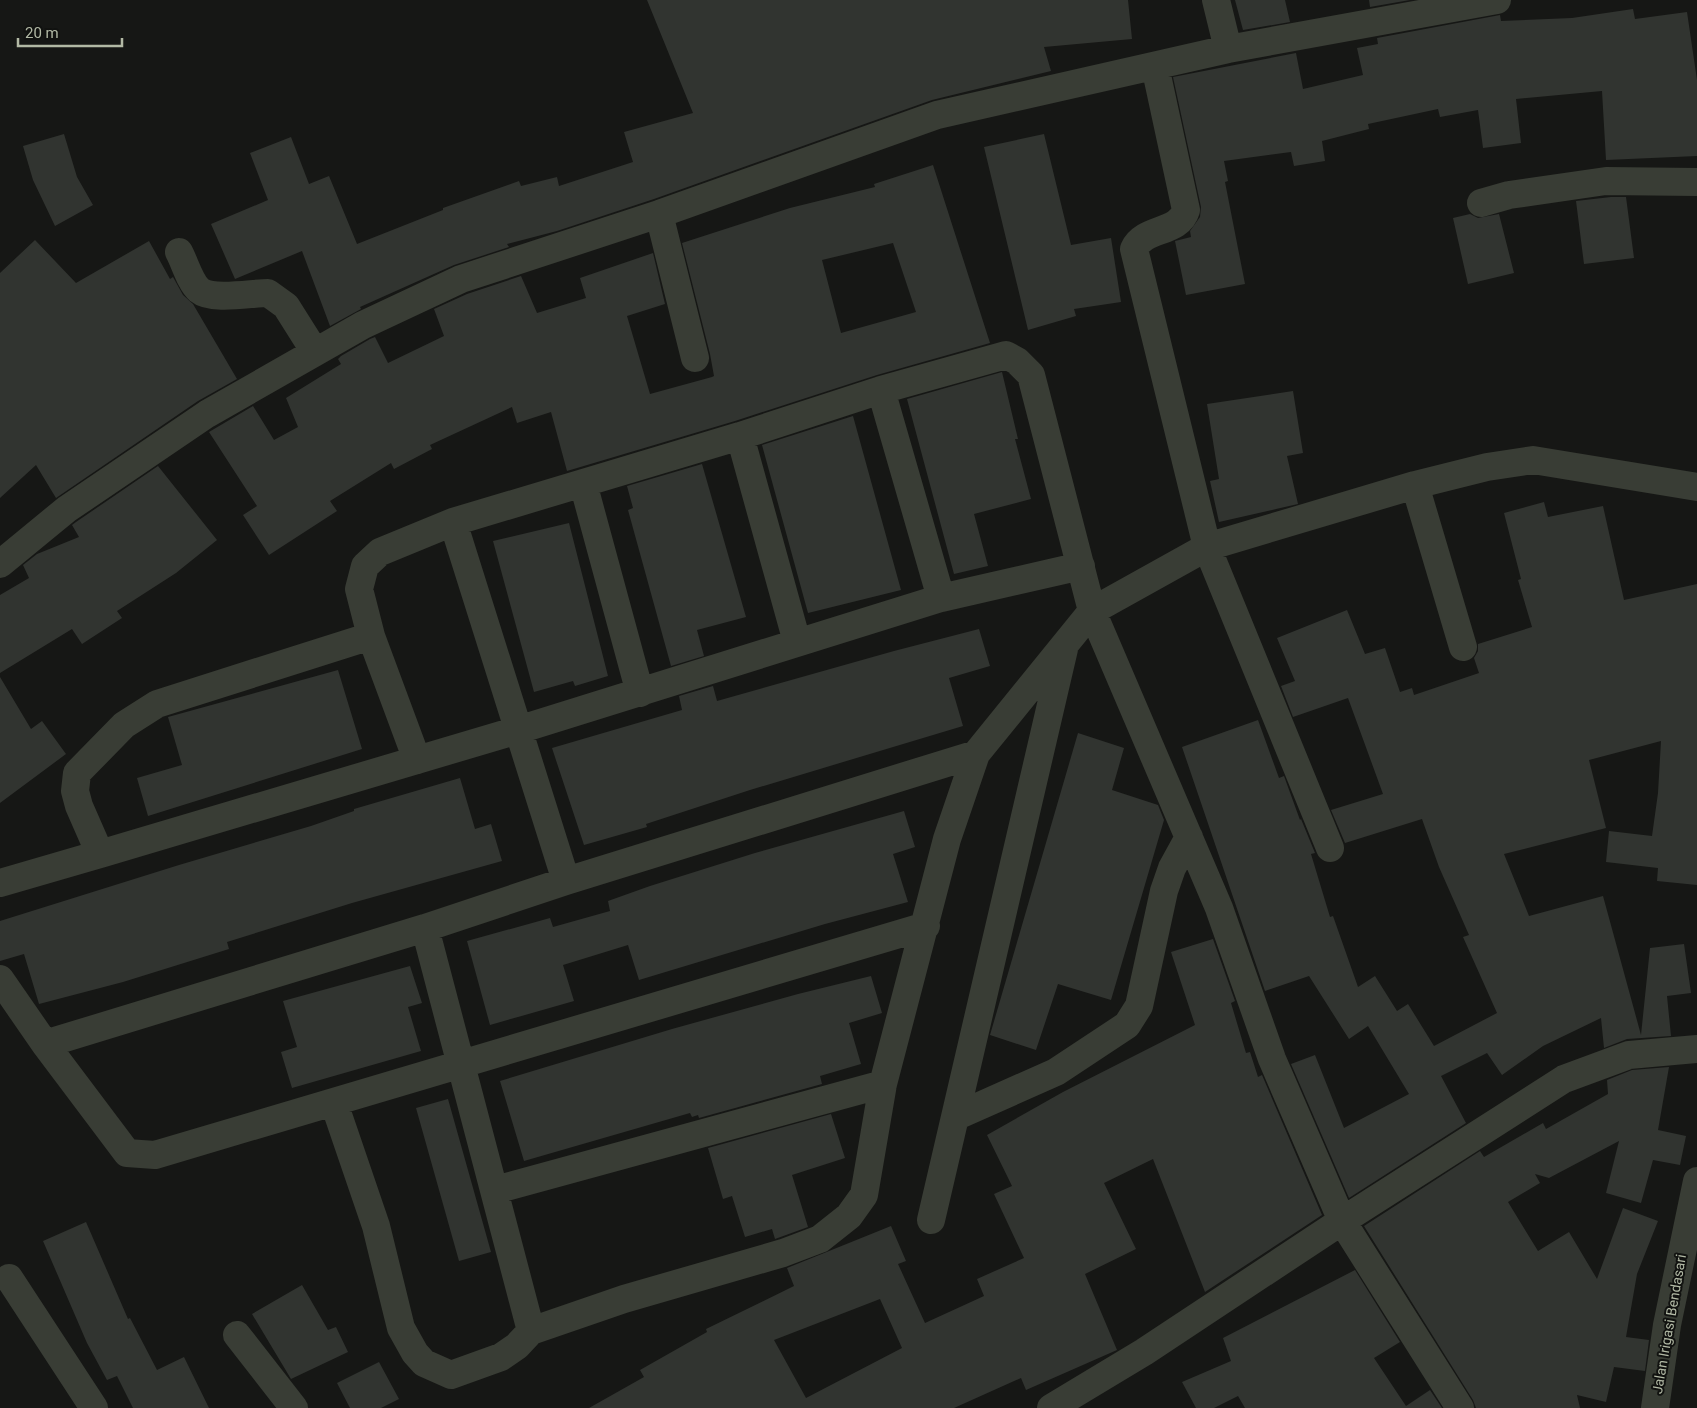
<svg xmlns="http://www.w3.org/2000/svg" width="1697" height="1408" font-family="Roboto,sans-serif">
<rect width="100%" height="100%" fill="#161715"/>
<path fill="#313430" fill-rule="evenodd" d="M647,0H1128L1132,39L1044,47L1051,71L932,100L654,199L557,231L507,244L509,247L454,265L360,307L361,309L330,326L302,251L235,279L211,224L268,200L250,153L291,137L309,184L329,176L357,244L443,210V208L519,181L521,186L557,177L559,186L633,162L624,132L693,113Z
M1235,0H1285L1290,22L1243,30Z
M1369,0H1410L1370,7Z
M1633,9L1635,19L1687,12L1697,80V156L1606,160L1602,91L1516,99L1521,143L1483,148L1478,110L1440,117L1438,109L1368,124L1369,129L1322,141L1325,161L1294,166L1291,152L1224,161L1228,181L1225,182L1245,284L1186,295L1175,241L1191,237L1190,231L1200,217L1201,207L1173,77L1296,53L1303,89L1363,75L1357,48L1378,44L1377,38L1500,15L1501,21L1572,18Z
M64,134L77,177L93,205L55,226L33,180L23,146Z
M1044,134L1071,245L1111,238L1121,302L1074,309L1076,316L1028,330L984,147Z
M933,165L990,343L877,375L735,421L567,471L551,412L517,423L512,407L430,445L432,449L394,469L391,463L330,501L337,511L269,555L243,515L257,506L209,432L253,406L274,440L298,427L286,398L341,364L338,359L341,356L370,339L375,337L388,363L444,336L434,309L467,294L521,276L537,313L586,298L580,278L653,253L665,304L627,316L650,394L712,377L714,376L710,354L682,243L790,208L875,187L874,184ZM893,243L916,312L841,333L822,260Z
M1611,197H1626L1634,258L1584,264L1576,201Z
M1470,214L1478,218L1499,214L1514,273L1468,284L1453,218Z
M35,240L76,283L149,241L170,279L173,277L183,295L193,304L237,379L198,401L56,498L36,465L0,498V273Z
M1002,372L1018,439H1015L1031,499L974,514L988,566L954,574L907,399Z
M1293,391L1303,453L1287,456L1298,504L1219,522L1210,481L1219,479L1207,404Z
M853,416L901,590L808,613L762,445Z
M702,464L746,617L697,630L704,656L671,666L628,510L633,508L627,486Z
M158,466L217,540L176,573L117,611L122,618L82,644L72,629L0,673V595L29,578L23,565L37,554L79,537L72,525L76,522Z
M1544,502L1548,517L1603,506L1624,600L1697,584V885L1657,881L1658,868L1606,862L1609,831L1652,836L1658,793L1661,741L1589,760L1606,828L1504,854L1529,916L1603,896L1641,1035L1650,948L1684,944L1691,993L1667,996L1671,1036L1627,1039L1604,1048L1601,1018L1543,1046L1502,1075L1487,1053L1441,1076L1466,1123L1349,1198L1291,1064L1315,1055L1344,1128L1409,1094L1368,1026L1349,1039L1309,976L1265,991L1182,747L1258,720L1279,778L1284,776L1300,820L1301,819L1315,853L1311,854L1330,917L1333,916L1358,987L1375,976L1397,1011L1408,1004L1434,1046L1497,1013L1463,937L1469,935L1439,867L1422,819L1345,843L1331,810L1383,794L1348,698L1293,717L1281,686L1295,681L1277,638L1347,610L1365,654L1385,648L1400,692L1412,688L1414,695L1479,673L1474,658L1478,651V644L1532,627L1518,580L1521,579L1504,513Z
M569,523L608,676L575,686L573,681L534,692L493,541Z
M979,629L990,666L949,678L963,726L750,790L646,824L647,827L584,845L552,748L682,710L679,696L713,686L717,701L894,651Z
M338,670L362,749L148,816L137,778L182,765L168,717Z
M0,677L31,729L42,721L66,754L0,803Z
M1078,733L1124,748L1112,790L1158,805L1164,820L1111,1000L1058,984L1036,1050L990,1035Z
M460,778L475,829L491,824L502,861L352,903L227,942L229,949L123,982L39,1004L24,954L0,961V921L179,865L311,826L354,811V809Z
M904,811L915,847L893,854L908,902L825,924L639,980L628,945L563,965L574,1001L490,1025L467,941L550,918L553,927L610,911L608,901L650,886L755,853Z
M1213,939L1235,1001L1231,1003L1246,1053L1250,1052L1258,1077L1262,1075L1322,1215L1205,1292L1153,1159L1104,1183L1136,1249L1085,1274L1117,1350L1026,1390L1021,1378L954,1408H589L644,1377L640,1370L707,1332L706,1329L794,1286L787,1268L891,1226L906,1261L898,1264L925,1323L984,1296L977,1279L1024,1258L994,1194L1012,1186L987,1135L1063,1092L1195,1025L1171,952ZM880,1299L902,1348L806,1398L774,1340Z
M410,966L422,1003L408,1007L421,1051L292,1088L281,1052L297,1047L283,1001Z
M871,976L882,1013L849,1023L861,1064L820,1076L822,1084L699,1118L698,1115L692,1117L690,1113L524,1161L500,1081L672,1029L798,994Z
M1669,1067L1658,1130L1686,1136L1680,1165L1653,1160L1641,1203L1606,1193L1619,1141L1549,1178L1535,1174L1540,1183L1508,1202L1538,1251L1569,1232L1597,1279L1623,1208L1658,1221L1637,1274L1626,1337L1649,1340L1645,1371L1614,1367L1606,1402L1577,1395L1580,1408H1476L1473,1400L1364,1226L1480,1151L1484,1157L1543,1123L1546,1129L1608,1094L1607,1080L1632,1070Z
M448,1099L491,1252L459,1261L416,1108Z
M831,1114L845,1158L792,1175L808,1227L775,1239L772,1229L745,1237L732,1196L723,1199L708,1148Z
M86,1222L128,1319L130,1318L157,1370L184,1357L209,1408H133L117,1376L107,1380L87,1343L43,1241Z
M1355,1270L1400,1342L1374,1358L1406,1406L1430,1390L1442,1408H1245L1238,1396L1214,1408H1196L1182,1382L1231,1361L1223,1338Z
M302,1285L328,1330L336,1327L348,1352L291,1379L252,1314Z
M379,1362L399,1399L381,1408H350L337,1383Z"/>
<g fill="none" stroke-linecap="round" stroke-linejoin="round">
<path stroke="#393d35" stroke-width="28" d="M1216,0L1228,49
M1155,66L1186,210C1179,234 1144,227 1134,249L1207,547L1330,848
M1481,203L1509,195L1606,181L1697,182
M659,214L695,358
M179,252C185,263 190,282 199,290C212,301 251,293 268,293L286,306L315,352
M881,390L941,598
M740,436L797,642
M583,483L640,693
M1415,485L1463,647
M453,522L566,881
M0,564L67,509L207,414L363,325L461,279L659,214L937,115L1228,49L1497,0
M417,760L371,636L359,589L365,566L380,552L453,522L740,436L881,390L1006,355L1017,361L1031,375L1092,611L1219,908L1272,1059L1342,1221L1460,1408
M100,854L518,730L941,598L1081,566
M0,883L100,854L79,806L75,791L77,773L124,725L157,704L371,636
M425,928L531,1331
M0,979L45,1044L425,928L566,881L976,754
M45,1044L127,1153L155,1155L926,926
M334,1103L376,1226L401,1328L415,1353L424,1363L451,1375L501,1357L517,1346L531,1331L624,1299L783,1253L820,1239L849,1216L864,1195L883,1084L947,839L976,754L1092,611L1207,547L1415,485L1487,467L1533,460L1697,487
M957,1116L1056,1072L1127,1025L1139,1006L1164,891L1172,868L1189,837
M495,1190L883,1084
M931,1220L1064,649
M9,1278L94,1408
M237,1335L294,1408
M1051,1408L1144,1352L1342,1221L1564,1079L1629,1055L1697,1049
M1655,1408L1667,1325L1697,1181"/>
</g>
<g text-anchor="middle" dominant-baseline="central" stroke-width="4" stroke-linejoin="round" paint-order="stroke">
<g font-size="14" fill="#b2b9a5" stroke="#111210">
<text transform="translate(1669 1324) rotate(-80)">Jalan Irigasi Bendasari</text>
</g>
</g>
<path d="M18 38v8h104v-8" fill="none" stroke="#b2b9a5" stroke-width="2.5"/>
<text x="25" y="38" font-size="15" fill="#b2b9a5" stroke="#111210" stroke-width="4" paint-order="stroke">20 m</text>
</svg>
